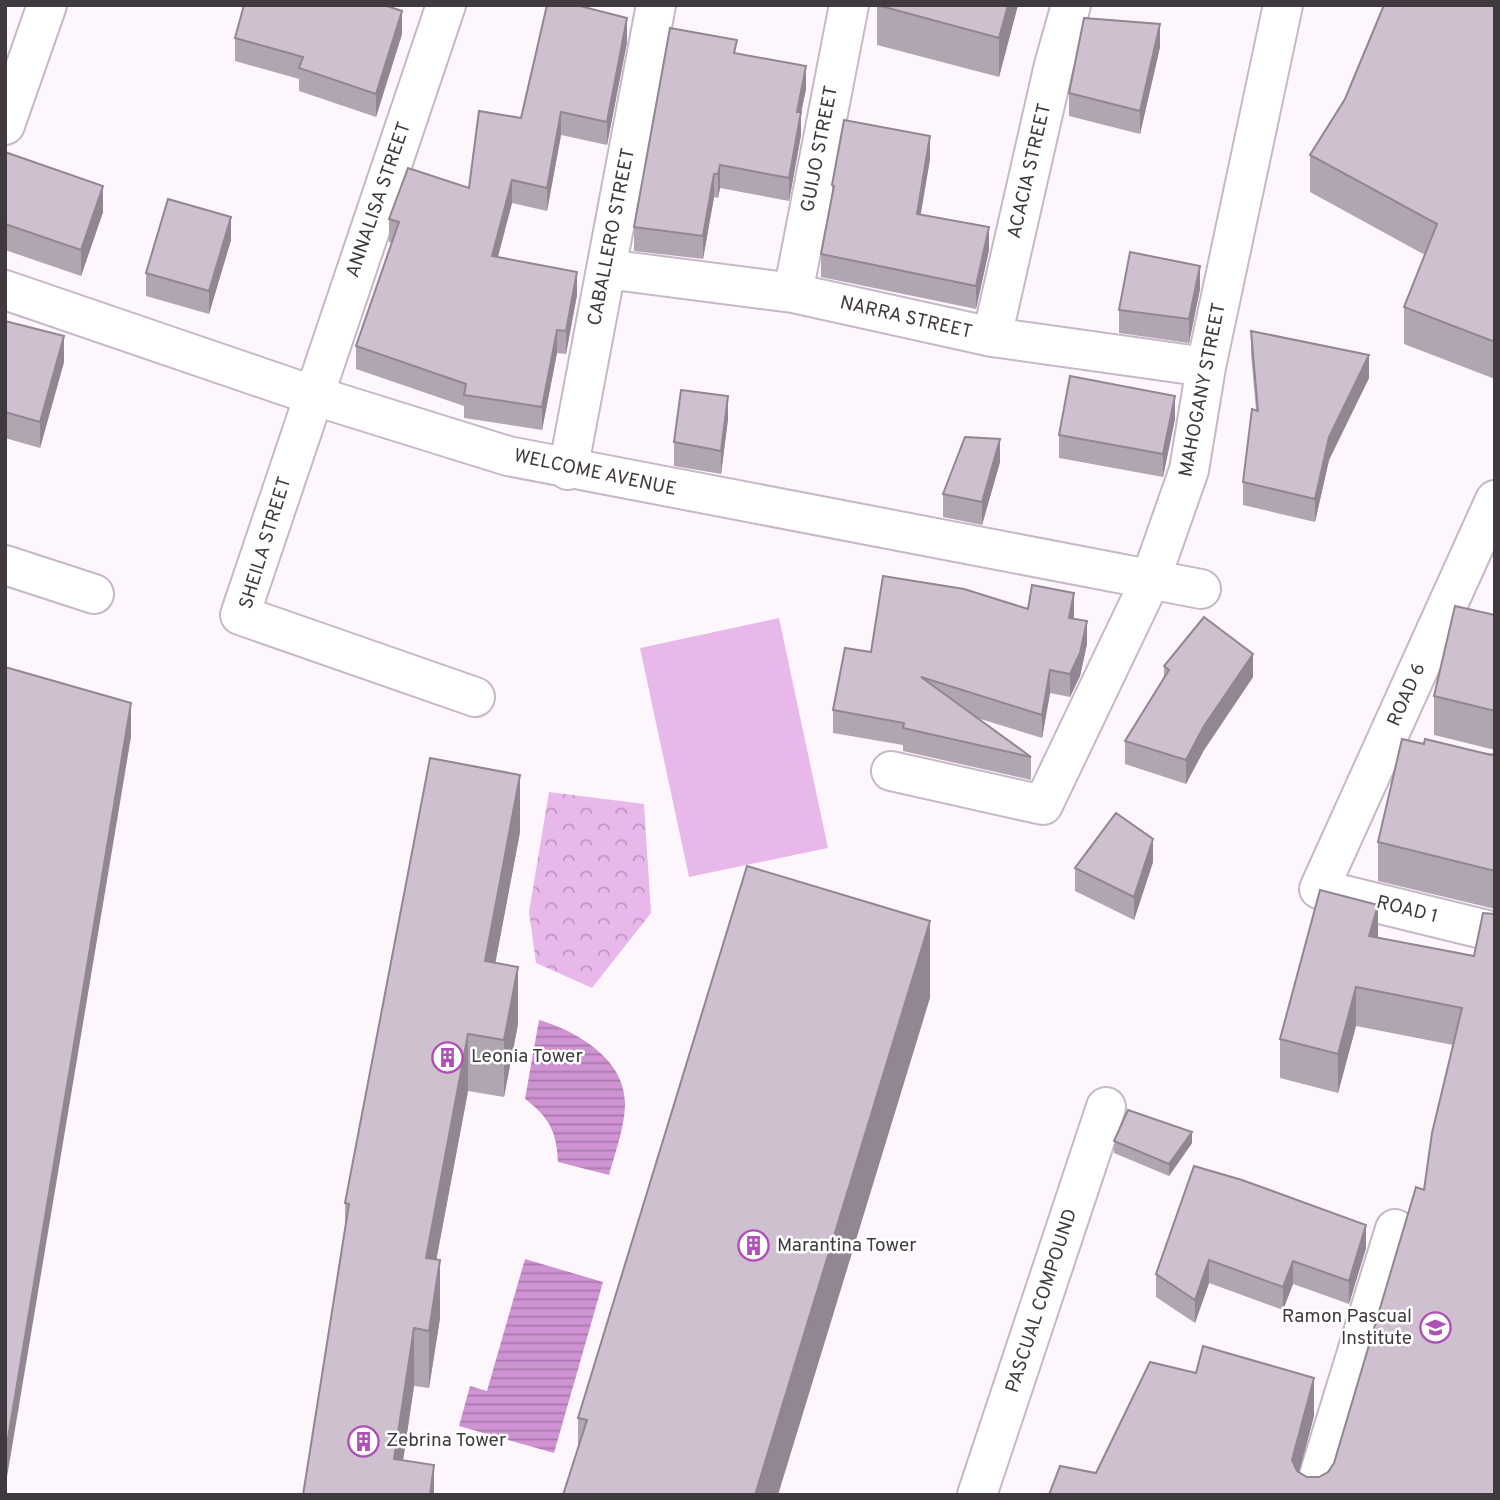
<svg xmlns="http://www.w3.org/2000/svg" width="1500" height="1500" font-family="Overpass,sans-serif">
<defs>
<pattern id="forest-crowns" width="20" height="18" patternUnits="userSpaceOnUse" patternTransform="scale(1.75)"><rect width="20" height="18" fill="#e8b8ea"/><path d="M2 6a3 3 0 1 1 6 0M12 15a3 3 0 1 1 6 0" fill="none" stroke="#bd97bf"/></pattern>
<pattern id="water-rules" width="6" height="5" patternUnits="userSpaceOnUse" patternTransform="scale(1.75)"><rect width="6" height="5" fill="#cf92d2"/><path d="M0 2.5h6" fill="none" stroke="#a978ac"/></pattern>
</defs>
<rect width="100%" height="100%" fill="#fdf7fd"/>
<path fill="#e8b8ea" d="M779,618L828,848L689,877L640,648Z"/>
<path fill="url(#forest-crowns)" d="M549,792L644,804L651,913L592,988L536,963L529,912Z"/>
<path fill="url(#water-rules)" d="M539,1020C577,1031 627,1060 625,1106C624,1129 615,1153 609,1175L558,1162C557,1132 549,1117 525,1099Z
M525,1259L603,1282L554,1453L459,1426L470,1386L487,1391Z"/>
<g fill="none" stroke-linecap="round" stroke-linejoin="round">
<defs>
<path id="minor" d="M446,5L240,615L475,697
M5,125L47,5
M606,269L793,293L992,337L1206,367
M5,290L312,395L508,456L1201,589
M793,293L849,5
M992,337L1054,65L1071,5
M568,470L656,5
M1495,500L1319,889L1495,932
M5,565L94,594
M891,771L1043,805L1150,581L1189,470L1206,367L1283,5
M977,1495L1106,1107
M1313,1495L1395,1229"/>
</defs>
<use href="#minor" stroke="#c7b8c7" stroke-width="42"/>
<use href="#minor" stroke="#fff" stroke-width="38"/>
</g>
<path fill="#b2a5b2" d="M877,5H1018L999,77L877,45Z
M1495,5V379L1404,344V307L1425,255L1310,192V155L1345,99Z
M402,34L376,117L299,91V79L235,61V38Z
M627,42L607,145L561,135L547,211L512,203L498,257L577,295L566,354L557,353L542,430L464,418V406L356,369V346L392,243L389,242V219L469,188L521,118Z
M1160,47L1140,134L1069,116V93Z
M737,54L806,89L801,113V135L789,201L720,188L718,198L714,197L703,259L634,251V227Z
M5,152L103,212L81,276L5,250Z
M930,159L920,215L989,250L976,309L821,277V254L832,199V185Z
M231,240L209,314L146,296V273Z
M1200,289L1189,343L1119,333V310Z
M5,321L64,362L40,448L5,438Z
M1251,331L1369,378L1329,460L1315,522L1243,505V482L1256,410L1251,354Z
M728,419L721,474L674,466V442Z
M1175,419L1163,477L1059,458V435Z
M1000,462L982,525L943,517V494Z
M1028,609L1074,616L1073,619L1087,644L1080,676L1070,697L1050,693L1042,738L977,718L1031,757V780L903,751V745L833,733V710L871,652Z
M1495,615V750L1434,735V696Z
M1164,666L1253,677L1204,750L1186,784L1125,764V741L1164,678Z
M1424,744L1495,754V909L1378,881V842Z
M520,832L495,963L518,1024L504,1097L468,1091L436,1260L440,1318L429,1388L414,1386L403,1460L434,1495H303L345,1226V1203Z
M1153,862L1134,920L1075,891V868Z
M1378,938L1474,956L1495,1495L1096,1473L1314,1416L1299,1472L1307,1477H1319L1328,1472L1334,1463L1424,1190L1453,1045L1356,1026L1338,1093L1280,1078V1039Z
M930,998L578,1448V1418Z
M1114,1141L1192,1143L1169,1176L1114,1153Z
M1194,1166L1366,1248L1349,1304L1293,1284L1283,1310L1209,1283L1195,1323L1156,1297V1274Z"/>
<path fill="#918691" d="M1008,5H1018L999,77V38Z
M402,11V34L376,117V94Z
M627,18V42L607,145V122Z
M1160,24V47L1140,134V111Z
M806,66V89L801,113V135L789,201V178L797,112Z
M561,112V135L547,211V188Z
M930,136V159L917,237V214Z
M720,165V188L718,198V174Z
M714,174V197L703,259V236Z
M512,180V203L492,279V256Z
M103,186V212L81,276V250Z
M231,217V240L209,314V291Z
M989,227V250L976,309V286Z
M1200,266V289L1189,343V319Z
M577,272V295L566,354V331Z
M557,330V353L542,430V407Z
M64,336V362L40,448V422Z
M1369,355V378L1329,460L1315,522V499L1329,437Z
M728,396V419L721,474V451Z
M1175,396V419L1163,477V454Z
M1000,439V462L982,525V502Z
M1074,593V616L1069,641V618Z
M1087,621V644L1080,676L1070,697V674Z
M1253,654V677L1204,750L1186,784V760L1204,726Z
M1050,670V693L1042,738V715Z
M131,703V737L5,1489V1456Z
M520,775V832L485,1018V961Z
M1153,839V862L1134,920V897Z
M1378,905V944L1369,936Z
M930,921V998L778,1495H755Z
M518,967V1024L504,1097V1040Z
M1356,987V1026L1338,1093V1054Z
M468,1034V1091L426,1315V1258Z
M1192,1132V1143L1169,1176V1164Z
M1366,1225V1248L1349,1304V1281Z
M440,1260V1318L429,1388V1331Z
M1209,1260V1283L1195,1323V1300Z
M1293,1261V1284L1283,1310V1287Z
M414,1328V1386L398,1495L394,1459Z
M1314,1378V1416L1293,1495L1292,1460Z
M434,1465V1495H430Z"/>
<path fill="#cfc0cf" stroke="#918691" stroke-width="2" d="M244,5H384L402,11L376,94L299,68L303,57L235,38Z
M547,5H576L627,18L607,122L561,112L547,188L512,180L492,256L577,272L566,331L557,330L542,407L464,395L466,384L356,346L399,222L389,219L408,168L469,188L479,111L521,118Z
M877,5H1008L999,38Z
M1384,5H1495V342L1404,307L1437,224L1310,155L1345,99Z
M1084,18L1160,24L1140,111L1069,93Z
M670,28L737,40L734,53L806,66L797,112H801L789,178L720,165L718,174H714L703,236L634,227Z
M844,120L930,136L917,214L989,227L976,286L821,254L834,186L832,185Z
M5,152L103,186L81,250L5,224Z
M168,199L231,217L209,291L146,273Z
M1130,252L1200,266L1189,319L1119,310Z
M5,321L64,336L40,422L5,412Z
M1251,331L1369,355L1329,437L1315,499L1243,482L1252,409L1258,411Z
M1070,376L1175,396L1163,454L1059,435Z
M681,390L728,396L721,451L674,442Z
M965,437L1000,439L982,502L943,494Z
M883,576L964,589L1028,609L1032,585L1074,593L1069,618L1087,621L1080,653L1070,674L1050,670L1042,715L921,677L1031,757L903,728L904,723L833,710L845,648L871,652Z
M1455,606L1495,615V711L1434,696Z
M1204,617L1253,654L1204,726L1186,760L1125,741L1169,670L1164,666Z
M5,667L131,703L5,1456Z
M1402,739L1424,744L1425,739L1491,755L1495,754V871L1378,842Z
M430,758L520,775L485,961L518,967L504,1040L468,1034L426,1258L440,1260L429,1331L414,1328L394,1459L434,1465L430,1495H303L349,1204L345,1203Z
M1116,813L1153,839L1134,897L1075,868Z
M747,866L930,921L755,1495H563L587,1420L578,1418Z
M1320,890L1378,905L1369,936L1474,956L1483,913L1495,914V1495H1049L1060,1466L1096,1473L1150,1362L1196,1373L1203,1346L1314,1378L1292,1460L1297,1471L1307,1477H1319L1328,1472L1334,1463L1416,1187L1424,1190L1432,1133L1462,1008L1356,987L1338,1054L1280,1039Z
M1128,1110L1192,1132L1169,1164L1114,1141Z
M1194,1166L1242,1180L1366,1225L1349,1281L1293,1261L1283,1287L1209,1260L1195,1300L1156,1274Z"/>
<defs>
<symbol id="building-ring" viewBox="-11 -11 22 22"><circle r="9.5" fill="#fff" stroke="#b04fb7" stroke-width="1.5"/><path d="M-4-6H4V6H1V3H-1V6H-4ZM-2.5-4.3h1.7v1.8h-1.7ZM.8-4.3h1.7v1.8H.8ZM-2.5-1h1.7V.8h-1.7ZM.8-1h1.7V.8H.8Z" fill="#b04fb7"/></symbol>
<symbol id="school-ring" viewBox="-11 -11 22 22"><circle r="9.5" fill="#fff" stroke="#b04fb7" stroke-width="1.5"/><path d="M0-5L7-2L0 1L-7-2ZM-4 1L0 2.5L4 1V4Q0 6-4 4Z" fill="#b04fb7"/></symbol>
</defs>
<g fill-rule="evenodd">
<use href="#building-ring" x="430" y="1040" width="35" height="35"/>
<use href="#building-ring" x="736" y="1228" width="35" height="35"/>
<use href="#school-ring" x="1418" y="1310" width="35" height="35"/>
<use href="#building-ring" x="346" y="1424" width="35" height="35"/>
</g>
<g text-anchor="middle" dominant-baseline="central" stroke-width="5" stroke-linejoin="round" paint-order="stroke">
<g font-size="19" fill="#403a40" stroke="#fff">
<text transform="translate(820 149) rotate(-79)">GUIJO STREET</text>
<text transform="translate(1030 171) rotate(-77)">ACACIA STREET</text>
<text transform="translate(379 200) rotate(-71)">ANNALISA STREET</text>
<text transform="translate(612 237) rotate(-79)">CABALLERO STREET</text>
<text transform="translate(906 318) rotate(13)">NARRA STREET</text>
<text transform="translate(1203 390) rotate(-79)">MAHOGANY STREET</text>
<text transform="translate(595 473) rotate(12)">WELCOME AVENUE</text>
<text transform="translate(266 543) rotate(-73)">SHEILA STREET</text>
<text transform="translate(1407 695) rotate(-66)">ROAD 6</text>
<text transform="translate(1407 910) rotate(14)">ROAD 1</text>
<text transform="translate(1042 1301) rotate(-72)">PASCUAL COMPOUND</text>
</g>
<g font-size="19" fill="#403a40" stroke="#fff" text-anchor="start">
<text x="471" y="1057">Leonia Tower</text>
<text x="777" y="1246">Marantina Tower</text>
<text x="1412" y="1317" text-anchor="end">Ramon Pascual<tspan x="1412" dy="22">Institute</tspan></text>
<text x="386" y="1441">Zebrina Tower</text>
</g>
</g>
<rect width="1500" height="1500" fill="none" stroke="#403a40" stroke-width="14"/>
</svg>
